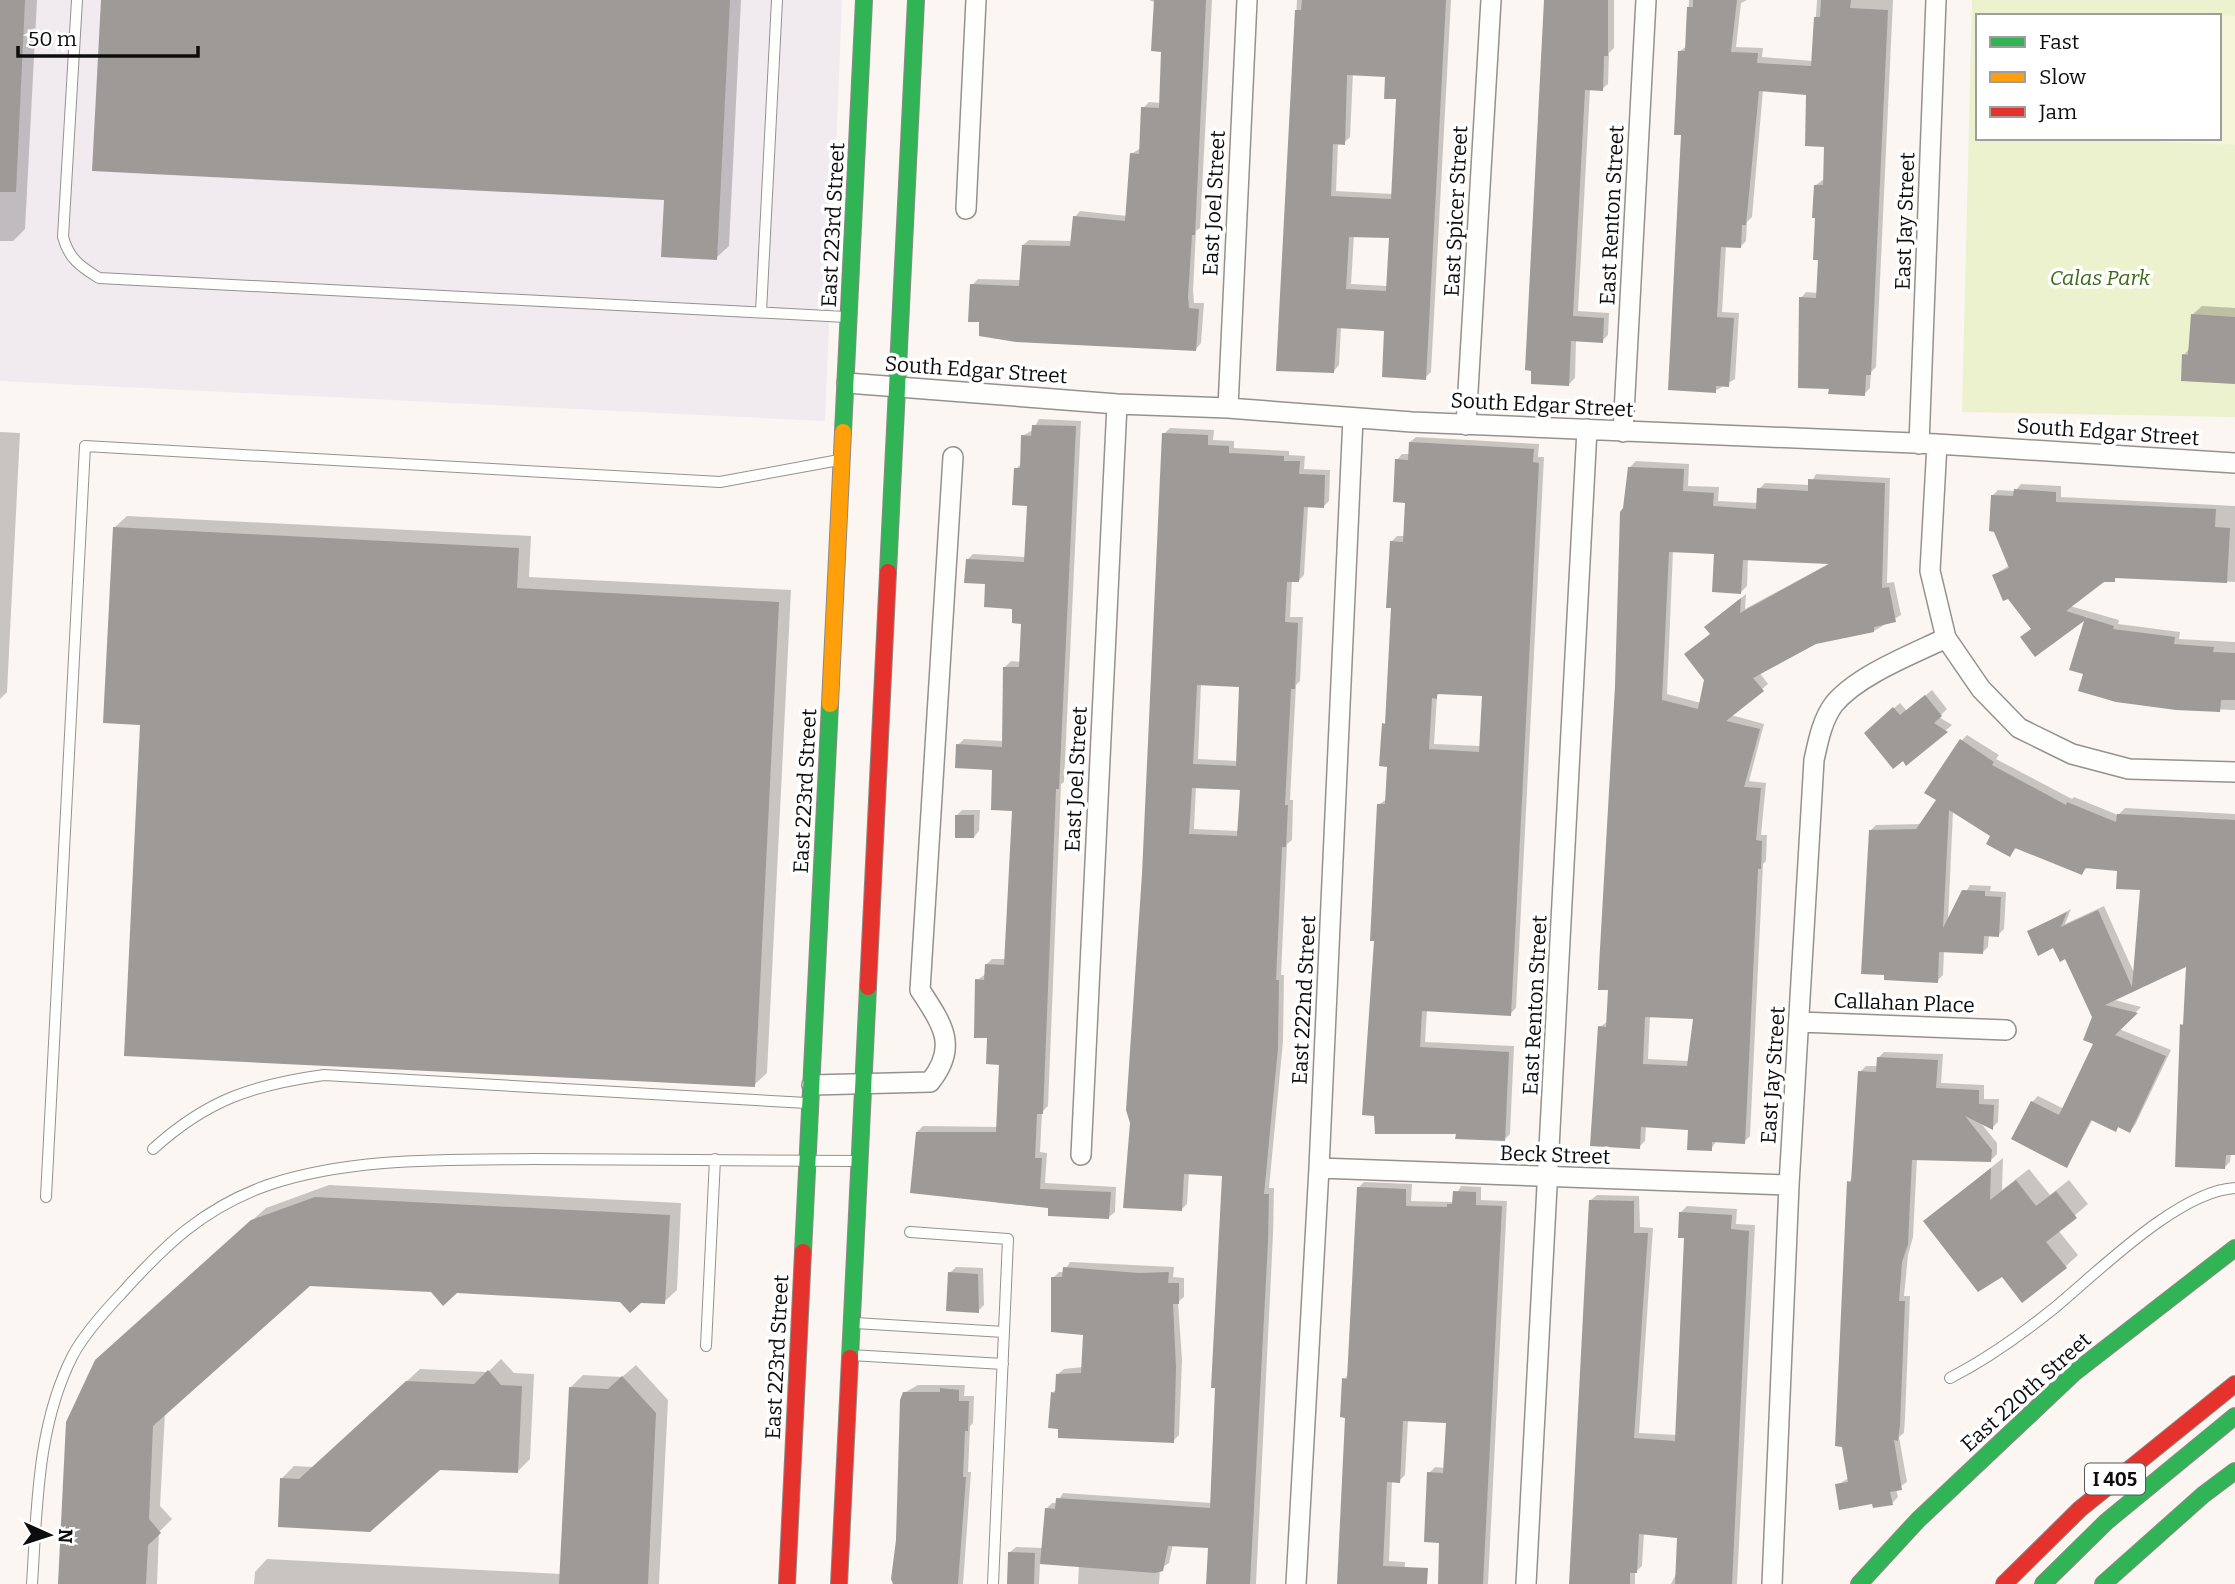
<svg xmlns="http://www.w3.org/2000/svg" width="2235" height="1584" font-family="Bitter,serif">
<rect width="100%" height="100%" fill="#fbf6f1"/>
<path fill="#f1eaef" d="M0,0H842L825,421L0,381Z"/>
<path fill="#ecf2ce" fill-rule="evenodd" d="M1972,0H2235V417L1962,412ZM1978,16H2219V138H1978Z"/>
<path fill="#f4f5d9" d="M2165,13L2235,16V145L2159,142L2160,138H2219V16H2165Z"/>
<path fill="#0003" fill-rule="evenodd" d="M0,0H37L25,229L13,241H0Z
M103,0H741L729,246L716,258L666,199Z
M1149,0H1212L1200,228L1196,231L1193,290L1194,303H1204L1201,343L1196,349L981,320L972,285L978,279L1021,280L1023,245L1029,240L1072,241L1075,217L1080,211L1127,216L1131,154L1141,148L1143,108L1149,102L1161,103L1163,50L1156,3Z
M1297,0H1451L1431,372L1425,378L1386,329L1341,327L1339,365L1334,371L1278,370ZM1353,73L1387,75L1398,98L1393,194L1336,191L1338,143H1344L1350,137ZM1354,235L1391,237L1388,286L1351,284Z
M1546,0H1614V48L1609,53L1608,84L1602,89H1590L1578,311L1609,313L1608,335L1602,341L1576,340L1575,378L1569,384Z
M1689,0H1747L1741,3L1736,47L1763,48L1762,57L1813,61L1817,0H1893L1876,367L1871,372L1870,388L1864,394L1830,388L1801,298L1806,292L1818,293L1820,258L1816,185L1824,179L1825,146L1808,93L1763,90L1752,217L1747,222L1746,241L1740,247L1726,246L1722,312L1739,313L1735,379L1715,391L1683,133L1680,51L1687,46Z
M2202,306L2235,308V382L2184,355L2190,348L2192,315Z
M1039,419L1081,421L1064,782L1061,784L1048,1106L1042,1112L1040,1152L1047,1153L1045,1183L1116,1187L1115,1212L1109,1217L1050,1207L998,1203L917,1132L923,1126L998,1127L1001,1063L989,1037L977,980L986,974V965L992,959H1006L1014,809L994,768L958,745L964,739L1003,741L1005,667L1011,661L1021,662L1023,622L1014,607L967,560L973,554L1026,557L1029,504L1016,469L1022,463V436L1033,430Z
M1170,428L1214,430L1213,440L1234,441V448L1289,451V455L1305,456L1304,469L1330,470L1329,501L1323,507L1308,506L1304,575L1298,581L1292,580L1290,617H1303L1300,681L1296,685L1290,800H1293L1292,840L1287,844L1281,975H1284L1283,1041L1269,1188H1274L1273,1234L1256,1584H1208L1209,1546L1173,1544L1169,1563L1160,1569L1159,1584H1078L1079,1565L1040,1562L1039,1584H1009L1010,1552L1016,1547L1043,1548L1046,1509L1052,1503H1057L1063,1493L1212,1503L1224,1174L1189,1172L1187,1204L1182,1209L1132,1123L1164,434ZM1201,684L1241,686L1238,761L1198,759ZM1196,786L1241,789L1239,831L1194,829Z
M0,432L20,433L7,692L0,699Z
M1416,437L1539,444L1538,457H1544L1516,1008L1510,1014L1427,1010L1425,1042L1514,1046L1510,1134L1504,1140L1457,1133H1377L1378,805L1387,799L1389,765L1384,724L1387,721L1393,607L1391,542L1397,536H1405L1407,501L1397,460L1402,454H1410V442ZM1441,692L1484,694L1481,746L1434,744L1437,696Z
M1636,461L1689,464L1688,486L1719,487L1718,501L1758,503L1759,489L1765,483L1810,485L1816,474L1890,478L1887,583L1894,582L1901,615L1874,631L1816,642L1759,672L1768,684L1731,715L1764,724L1749,781L1766,783L1761,835H1767L1766,861L1763,864L1750,1136L1744,1142L1717,1140L1711,1149L1690,1129L1646,1126L1645,1141L1639,1147L1600,1027L1608,1021L1625,509L1630,467ZM1673,550L1716,552L1741,592L1747,586L1748,558L1830,563L1745,609L1746,594L1712,621L1701,703L1667,694ZM1650,1015L1695,1017L1689,1061L1648,1059Z
M2021,484L2061,486V497L2235,506V582L2118,576L2114,580H2103L2070,606L2119,620L2118,624L2180,632L2179,639L2235,642V710L2176,708L2072,669L2087,616L2035,655L2022,637L2033,628L1994,575L2010,565L1992,496L1998,490L2015,491Z
M127,516L531,536L529,577L791,590L767,1073L754,1085L142,724L114,528Z
M1932,690L1947,709L1939,717L1952,725L1907,763L1872,727L1900,703L1907,711Z
M1967,735L1999,755L1996,759L2072,799L2074,797L2118,815L2125,808L2235,814V1153H2231L2230,1162L2224,1168L2182,1025L2185,1022L2188,964L2111,999L2141,1007L2119,1029L2171,1050L2135,1125L2130,1131L2119,1126L2115,1130L2093,1119L2067,1166L2032,1102L2038,1096L2064,1109L2095,1044L2094,1017L2066,957L2054,945L2029,932L2071,909L2065,924L2104,906L2135,975L2142,889L2119,869L2088,867L2082,873L2017,847L2010,855L1992,835L1953,811L1948,922L1970,885L1991,886L1990,891L2006,892L2004,929L1998,935L1989,934L1988,947L1982,953L1944,950L1943,975L1937,981L1870,831L1876,825L1921,824L1938,799L1961,741Z
M962,810H980L979,831L974,837L956,816Z
M1884,1052L1943,1054L1941,1083L1984,1085V1099H1999L1998,1122L1992,1128L1980,1122L1997,1143V1154L1991,1160L1917,1158L1913,1237L1908,1255L1904,1296H1910L1905,1418L1904,1433L1899,1437L1907,1482L1896,1489L1898,1497L1892,1503L1874,1502L1837,1485L1849,1478V1182L1853,1177L1860,1072L1866,1066H1878V1058Z
M2003,1158L2002,1190L2029,1169L2050,1195L2069,1180L2088,1204L2058,1230L2078,1255L2065,1267L2002,1274L1925,1221Z
M1364,1182L1412,1184L1411,1201L1452,1202L1461,1186L1481,1187V1200L1507,1201L1488,1584H1439L1441,1541L1429,1473L1435,1467L1445,1468L1447,1422L1408,1420L1405,1475L1399,1481L1392,1480L1389,1561L1405,1562L1404,1583L1339,1584L1347,1416L1344,1379L1349,1374L1358,1188Z
M329,1185L681,1203L677,1290L664,1302L309,1284L165,1413L160,1506L172,1519L159,1532L157,1584H60L110,1348L266,1208Z
M1597,1195L1639,1196L1640,1227L1653,1228L1639,1433L1677,1435L1686,1236L1681,1212L1687,1206L1737,1209L1736,1224L1755,1225L1737,1584H1671L1677,1572L1679,1536L1644,1533L1642,1566L1635,1572V1584H1571L1591,1200Z
M1070,1262L1174,1267L1173,1277L1184,1278V1297L1178,1302L1182,1360L1179,1435L1173,1441L1052,1393L1057,1389L1058,1374L1064,1369L1083,1367L1085,1333L1053,1278L1059,1272H1064Z
M956,1267L983,1268L984,1305L978,1311L950,1273Z
M501,1359L514,1373L534,1374L530,1459L518,1471L439,1468L369,1531L282,1478L294,1466L314,1467L420,1369L488,1372Z
M636,1365L668,1400L659,1584H254L255,1572L267,1559L561,1574L570,1388L583,1375L622,1377Z
M918,1385H965L964,1396H974L973,1423L970,1426L968,1472H971L963,1584H894L904,1393Z"/>
<path fill="#9e9a97" fill-rule="evenodd" d="M0,0H25L16,192H0Z
M101,0H730L717,260L661,257L664,200L92,171Z
M1154,0H1206L1195,235H1192L1188,297L1189,308L1199,309L1196,351L1016,342L979,336V322H968L970,284L1019,286L1022,245L1070,246L1073,216L1125,221L1130,153L1139,154L1141,107L1159,108L1161,52L1151,51Z
M1302,0H1446L1426,380L1382,377L1384,331L1337,328L1334,373L1276,371L1295,10H1301ZM1347,75L1385,77L1384,99H1396L1391,199L1331,196L1333,144L1345,145ZM1349,237L1389,238L1386,291L1346,289Z
M1544,0H1608V56H1604L1603,91L1585,90L1573,316L1604,318L1603,343L1571,341L1569,386L1531,384V371L1525,370Z
M1693,0H1737L1731,52L1758,53L1757,63L1811,66L1814,17H1820L1821,0H1851L1850,8L1888,10L1871,375H1866L1865,396L1828,394L1829,389L1798,388L1799,297L1816,298L1818,260H1813L1815,218H1812L1814,185H1823L1824,147L1805,146L1806,95L1759,91L1746,225H1742L1741,248L1721,247L1717,317L1734,318L1729,387L1716,386V393L1668,390L1681,135H1674L1678,51H1685L1687,7H1693Z
M2191,314L2235,317V384L2181,381L2182,354L2188,355Z
M1032,425L1076,426L1059,789H1056L1043,1114H1037L1035,1158H1042L1040,1189L1111,1192L1109,1219L1048,1216V1208L910,1193L916,1132H996L999,1065L986,1064L987,1038H974L975,979L984,980L985,964L1004,965L1012,811L991,810L992,770L955,768L956,744L1002,747L1003,667H1019L1021,624L1012,623V609L984,607L985,584L964,583L966,559L1024,562L1027,506L1012,505L1014,468H1020L1021,435L1031,436Z
M1162,433L1208,435V445L1229,446V453L1284,456V461H1300L1299,474L1325,475L1324,508L1304,507L1299,582H1287L1285,622L1298,623L1295,689H1291L1285,805H1288L1286,847H1282L1276,980H1279L1278,1048L1264,1194H1269L1268,1241L1250,1584H1206L1208,1548L1168,1546L1163,1571L1155,1573L1040,1564L1045,1508L1055,1509L1056,1498L1210,1508L1215,1388H1211L1222,1176L1184,1174L1182,1211L1123,1208L1130,1123L1126,1110L1142,874ZM1197,685L1239,687L1236,766L1193,764ZM1192,788L1240,790L1237,836L1189,834Z
M1409,442L1534,449L1533,462L1539,463L1511,1016L1422,1011L1420,1047L1509,1052L1505,1141L1455,1139L1456,1134H1375L1374,1116L1362,1115L1374,941H1370L1377,804H1385L1387,767L1379,766L1382,723L1385,724L1391,608H1386L1390,541L1403,542L1405,503L1393,502L1395,459L1408,460ZM1437,694L1482,696L1479,752L1429,749L1432,698L1437,699Z
M1628,467L1684,469L1683,491L1714,493L1713,506L1756,509L1757,488L1808,491V479L1885,483L1882,588L1889,587L1896,622L1874,627V632L1816,644L1753,678L1764,691L1726,721L1760,729L1744,787L1761,788L1756,840L1762,841L1761,869H1758L1745,1144L1712,1142V1151L1687,1150L1688,1130L1641,1127L1640,1149L1590,1146L1598,1026L1606,1027L1608,990H1598L1599,966L1615,686L1620,512L1623,508ZM1669,552L1714,554L1712,592L1741,594L1743,560L1829,564L1740,613L1741,598L1704,627L1710,634L1684,654L1704,680L1698,709L1662,700ZM1645,1017L1693,1019L1687,1066L1643,1064Z
M2014,489L2056,492V502L2216,509L2215,527L2230,528L2227,583L2115,578V582H2104L2066,611L2114,626L2113,629L2175,637L2174,644L2214,647L2213,652L2235,653V700H2221L2220,712L2176,710L2116,702L2078,691L2083,674L2069,670L2084,621L2035,657L2020,637L2031,629L2008,599L2003,601L1992,575L2009,568L1994,532L1989,531L1991,495L2013,496Z
M113,527L519,548L517,588L779,602L755,1087L124,1056L140,725L103,723Z
M1925,695L1942,716L1934,723L1948,732L1906,766L1903,761L1893,769L1864,733L1893,707L1900,715Z
M1960,739L1994,762L1992,765L2066,805L2067,802L2116,822L2117,814L2235,820V1155H2226L2225,1169L2175,1167L2180,1024L2183,1025L2186,967L2105,1005L2138,1013L2115,1035L2166,1056L2130,1133L2118,1127L2116,1132L2091,1120L2067,1168L2011,1139L2031,1101L2059,1115L2093,1044L2083,1040L2092,1017L2065,959L2060,962L2053,948L2038,956L2027,931L2067,912L2061,927L2098,910L2132,987L2140,890L2116,889L2117,871L2085,868L2082,875L2015,848L2010,857L1986,844L1990,836L1949,810L1943,928L1962,890L1985,891V896L2001,897L1999,937L1984,936L1983,954L1939,952L1938,983L1884,980V975L1861,974L1869,830L1916,829L1936,800L1924,793Z
M955,815H974V838H955Z
M1877,1057L1938,1060L1936,1088L1979,1090V1104L1994,1105L1993,1130L1965,1116L1992,1150L1991,1162L1912,1160L1908,1244L1902,1262L1899,1301H1905L1900,1425L1898,1441L1894,1440L1902,1490L1890,1492L1893,1505L1873,1508L1872,1504L1839,1510L1835,1484L1848,1482L1842,1447L1835,1446L1847,1181L1851,1182L1858,1071L1876,1072Z
M1991,1168L1990,1200L2016,1180L2036,1206L2056,1191L2077,1218L2046,1242L2067,1268L2022,1303L2002,1277L1978,1292L1923,1221Z
M1357,1187L1406,1189V1206L1447,1207V1204H1452L1453,1191L1476,1192V1205L1502,1206L1483,1584H1438L1439,1543L1424,1542L1427,1472L1443,1473L1446,1423L1403,1421L1400,1483L1387,1482L1383,1566L1428,1568L1427,1584H1337L1345,1418L1340,1417L1342,1378L1347,1379Z
M315,1197L670,1215L665,1304L641,1303L630,1313L620,1302L457,1293L443,1306L431,1292L310,1286L153,1426L149,1519L161,1533L148,1545L146,1584H58L66,1422L95,1360L251,1220Z
M1589,1200L1634,1201V1233H1648L1634,1438L1675,1441L1684,1238H1678L1679,1212L1732,1215L1731,1229L1749,1231L1732,1584H1675L1677,1538L1639,1534L1637,1573H1630V1584H1569Z
M1063,1267L1139,1273L1169,1272L1168,1283H1179V1304H1173L1176,1367L1174,1443L1058,1438V1429L1048,1428L1051,1392L1055,1393L1056,1374L1081,1373L1083,1335L1051,1332V1277H1062Z
M948,1272L978,1274L979,1313L946,1311Z
M488,1370L501,1385L522,1386L518,1473L440,1470L370,1532L278,1527L280,1478L299,1479L406,1381L474,1384Z
M622,1376L656,1413L648,1584H559L569,1387L608,1389Z
M940,1388L959,1390V1401H969L968,1431H965L963,1477H966L958,1584H893L891,1579L896,1540L900,1400L903,1392H940Z
M1008,1552L1035,1553L1034,1584H1007Z"/>
<g fill="none" stroke-linecap="round" stroke-linejoin="round">
<defs>
<path id="lane" d="M77,0L63,237C69,259 81,267 99,278L846,317
M761,312L777,0
M153,1149C207,1100 252,1085 324,1075L807,1103
M46,1197L85,446L720,482L839,460
M910,1232L1008,1239L993,1584
M855,1323L1004,1332
M706,1346L715,1159
M851,1355L1003,1364
M1950,1378C1985,1360 2022,1334 2053,1309C2097,1273 2178,1191 2235,1188
M32,1584C37,1507 37,1425 73,1355C85,1333 104,1312 121,1294C165,1245 203,1208 268,1185C351,1157 446,1160 533,1159C641,1159 748,1161 856,1161"/>
<path id="street" d="M966,209L976,0
M847,383L1117,404L1228,408L1412,422L1937,444L2235,463
M1228,408L1247,0
M1466,425L1491,0
M1623,432L1646,0
M1919,444L1936,0
M1937,444L1930,571L1946,638L1981,689L2019,728L2072,754L2129,769L2235,772
M1800,1022L2006,1030
M812,1085L930,1082C959,1046 942,1024 920,990L953,457
M1081,1155L1117,404
M1319,1168L1789,1185
M1296,1584L1319,1168L1353,418
M1526,1584L1587,429
M1772,1584L1789,1185L1814,760C1818,742 1822,720 1834,704C1858,675 1913,654 1946,638"/>
<path id="fast" d="M843,432L864,0
M888,572L916,0
M803,1252L830,704
M850,1358L868,987
M1859,1584L1918,1520L2074,1373L2235,1248
M2043,1584L2106,1522L2235,1416
M2103,1584L2203,1495L2235,1471"/>
<path id="slow" d="M830,704L843,432"/>
<path id="jam" d="M868,987L888,572
M787,1584L803,1252
M839,1584L850,1358
M2004,1584L2080,1509L2235,1384"/>
</defs>
<use href="#lane" stroke="#949290" stroke-width="12"/>
<use href="#street" stroke="#949290" stroke-width="22"/>
<use href="#fast" stroke="#8b8986" stroke-width="18"/>
<use href="#slow" stroke="#8b8986" stroke-width="18"/>
<use href="#jam" stroke="#8b8986" stroke-width="18"/>
<use href="#lane" stroke="#fefefd" stroke-width="10"/>
<use href="#street" stroke="#fefefd" stroke-width="19"/>
<use href="#fast" stroke="#30b455" stroke-width="16"/>
<use href="#slow" stroke="#ff9f0a" stroke-width="16"/>
<use href="#jam" stroke="#e5322d" stroke-width="16"/>
</g>
<g text-anchor="middle" dominant-baseline="central" stroke-width="7" stroke-linejoin="round" paint-order="stroke">
<rect fill="#fff" stroke="#565656" stroke-width="2" x="2085" y="1463.5" width="60" height="31" rx="5"/>
<g font-size="19" font-weight="bold" fill="#0d0d0d">
<text x="2115" y="1479">I 405</text>
</g>
<g font-size="21" fill="#0d0d0d" stroke="#fff">
<text transform="translate(1214 203) rotate(-87)">East Joel Street</text>
<text transform="translate(1456 211) rotate(-87)">East Spicer Street</text>
<text transform="translate(1612 215) rotate(-87)">East Renton Street</text>
<text transform="translate(1905 221) rotate(-88)">East Jay Street</text>
<text transform="translate(833 225) rotate(-87)">East 223rd Street</text>
<text transform="translate(976 370) rotate(4)">South Edgar Street</text>
<text transform="translate(1542 405) rotate(3)">South Edgar Street</text>
<text transform="translate(2108 432) rotate(4)">South Edgar Street</text>
<text transform="translate(1076 779) rotate(-87)">East Joel Street</text>
<text transform="translate(805 791) rotate(-87)">East 223rd Street</text>
<text transform="translate(1304 1000) rotate(-87)">East 222nd Street</text>
<text transform="translate(1904 1003) rotate(2)">Callahan Place</text>
<text transform="translate(1535 1005) rotate(-87)">East Renton Street</text>
<text transform="translate(1773 1075) rotate(-86)">East Jay Street</text>
<text transform="translate(1555 1155) rotate(2)">Beck Street</text>
<text transform="translate(777 1357) rotate(-87)">East 223rd Street</text>
<text transform="translate(2026 1392) rotate(-42)">East 220th Street</text>
</g>
<g font-size="21" font-style="italic" fill="#3c6b17" stroke="#fff">
<text x="2100" y="278">Calas Park</text>
</g>
</g>
<rect x="1976" y="14" width="245" height="126" fill="#ffffff" stroke="#9e9e9e" stroke-width="2"/>
<rect x="1990" y="37" width="35" height="10" fill="#30b455" stroke="#9e9e9e" stroke-width="2"/>
<text x="2039" y="49" font-size="21" fill="#0d0d0d">Fast</text>
<rect x="1990" y="72" width="35" height="10" fill="#ff9f0a" stroke="#9e9e9e" stroke-width="2"/>
<text x="2039" y="84" font-size="21" fill="#0d0d0d">Slow</text>
<rect x="1990" y="107" width="35" height="10" fill="#e5322d" stroke="#9e9e9e" stroke-width="2"/>
<text x="2039" y="119" font-size="21" fill="#0d0d0d">Jam</text>
<g transform="translate(49 1535) rotate(93)" stroke="#ffffff" stroke-width="5" paint-order="stroke">
<path d="M0-5L12 26L0 18L-12 26Z" fill="#0d0d0d"/>
<text y="-10" font-size="19" font-weight="bold" text-anchor="middle" fill="#0d0d0d">N</text>
</g>
<path d="M18 46v10h180v-10" fill="none" stroke="#0d0d0d" stroke-width="3.5"/>
<text x="28" y="46" font-size="21" fill="#0d0d0d" stroke="#ffffff" stroke-width="5" paint-order="stroke">50 m</text>
</svg>
